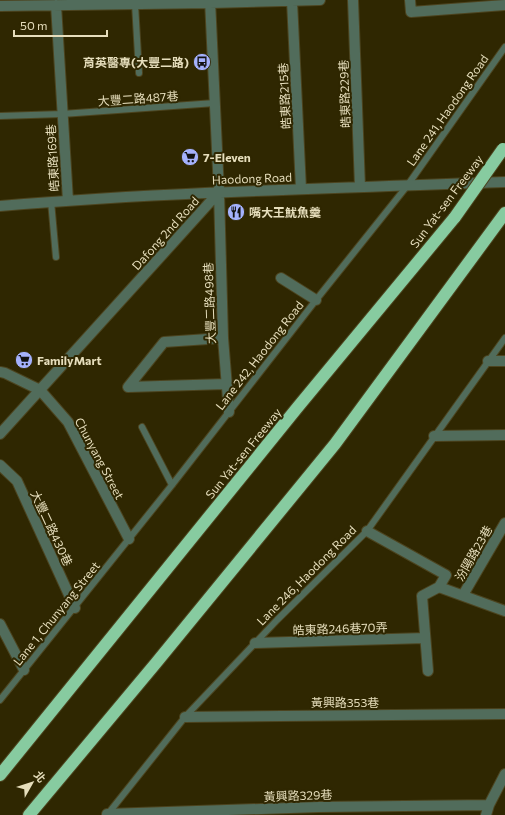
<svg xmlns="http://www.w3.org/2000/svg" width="505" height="815" font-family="Commissioner,'Noto Sans TC',sans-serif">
<rect width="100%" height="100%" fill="#2f2701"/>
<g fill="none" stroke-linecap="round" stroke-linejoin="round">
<defs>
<path id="service" d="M135,4L139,73
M0,116L62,114L215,103
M51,201L56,257
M142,427L172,485
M0,700L172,485L316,300L407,186L505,47
M107,815L185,717L277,620L367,531L505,338"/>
<path id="minor" d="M210,0L219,192L223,338L229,412
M353,0L360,187
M410,0L411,12L505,5
M292,1L301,189
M56,5L68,201
M0,6L210,3L320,0
M0,206C168,192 337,188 505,182
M281,278L316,300
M223,338L164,342L128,387L226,384
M488,361H505
M0,372L5,373L40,390L68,422L129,539
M0,434L219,192
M434,436L505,435
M0,465L17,481L75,608
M367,531L446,575L439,587
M439,587L505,611
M463,595L505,523
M0,624L24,670
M255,643L425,638
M428,671L422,596L439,587
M185,717L505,714
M107,814L319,807L489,805
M486,815L489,805L505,774"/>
<path id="motorway" d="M0,775L297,408L455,217
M29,815L156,663L335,444L505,213"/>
</defs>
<use href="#service" stroke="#4c441f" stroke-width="8"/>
<use href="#minor" stroke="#4c441f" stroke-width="12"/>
<use href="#motorway" stroke="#4c441f" stroke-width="14"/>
<use href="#service" stroke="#516c5b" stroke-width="6"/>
<use href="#minor" stroke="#516c5b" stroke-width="10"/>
<use href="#motorway" stroke="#87cba0" stroke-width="12"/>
<defs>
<path id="motorway-bridge" d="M455,217L503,149"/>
</defs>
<use href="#motorway-bridge" stroke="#4c441f" stroke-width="14" stroke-linecap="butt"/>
<use href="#motorway-bridge" stroke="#87cba0" stroke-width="12"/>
</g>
<defs>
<symbol id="bus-disc" viewBox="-11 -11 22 22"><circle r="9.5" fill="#a4b1fc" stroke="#2f2701"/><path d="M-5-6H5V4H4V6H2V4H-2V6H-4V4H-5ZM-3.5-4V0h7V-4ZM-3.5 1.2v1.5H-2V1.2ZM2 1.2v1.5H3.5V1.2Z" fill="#111"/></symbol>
<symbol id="supermarket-disc" viewBox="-11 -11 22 22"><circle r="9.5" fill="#a4b1fc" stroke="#2f2701"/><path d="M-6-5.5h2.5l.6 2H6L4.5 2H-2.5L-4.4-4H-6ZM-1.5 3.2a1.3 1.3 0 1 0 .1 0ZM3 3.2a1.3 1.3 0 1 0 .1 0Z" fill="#111"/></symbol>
<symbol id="restaurant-disc" viewBox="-11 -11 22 22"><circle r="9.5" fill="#a4b1fc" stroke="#2f2701"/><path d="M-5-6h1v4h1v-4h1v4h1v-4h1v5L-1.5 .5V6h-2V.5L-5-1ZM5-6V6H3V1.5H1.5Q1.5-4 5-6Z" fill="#111"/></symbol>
</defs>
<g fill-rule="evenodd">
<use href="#bus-disc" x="192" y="52" width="20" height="20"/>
<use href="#supermarket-disc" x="180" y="147" width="20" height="20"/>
<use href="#restaurant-disc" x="226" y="202" width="20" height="20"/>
<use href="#supermarket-disc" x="14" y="350" width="20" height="20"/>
</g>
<g text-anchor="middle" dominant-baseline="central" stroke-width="4" stroke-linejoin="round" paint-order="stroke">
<g font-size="12" font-weight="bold" fill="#e6debc" stroke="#2f2701" text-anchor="start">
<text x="189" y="62" text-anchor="end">育英醫專(大豐二路)</text>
<text x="203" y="157">7-Eleven</text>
<text x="249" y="212">嘴大王魷魚羹</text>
<text x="37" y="360">FamilyMart</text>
</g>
<g font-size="12" fill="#e6debc" stroke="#2f2701">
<text transform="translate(344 94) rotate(-92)">皓東路229巷</text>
<text transform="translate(284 96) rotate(-93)">皓東路215巷</text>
<text transform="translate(138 98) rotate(-4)">大豐二路487巷</text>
<text transform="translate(447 110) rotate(-55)">Lane 241, Haodong Road</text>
<text transform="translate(52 158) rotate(-93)">皓東路169巷</text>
<text transform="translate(252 178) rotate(-2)">Haodong Road</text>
<text transform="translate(446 201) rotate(-53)">Sun Yat-sen Freeway</text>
<text transform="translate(165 233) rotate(-48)">Dafong 2nd Road</text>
<text transform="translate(209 303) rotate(-92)">大豐二路498巷</text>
<text transform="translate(259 355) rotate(-52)">Lane 242, Haodong Road</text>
<text transform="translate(243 453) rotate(-51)">Sun Yat-sen Freeway</text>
<text transform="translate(100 458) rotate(62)">Chunyang Street</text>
<text transform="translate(52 528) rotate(65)">大豐二路430巷</text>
<text transform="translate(473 553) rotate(-60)">汾陽路23巷</text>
<text transform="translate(306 575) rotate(-45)">Lane 246, Haodong Road</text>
<text transform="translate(56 613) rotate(-51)">Lane 1, Chunyang Street</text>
<text transform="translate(340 628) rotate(-2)">皓東路246巷70弄</text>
<text x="345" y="702">黃興路353巷</text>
<text transform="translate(298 795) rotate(-2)">黃興路329巷</text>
</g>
</g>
<g transform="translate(32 783) rotate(51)" stroke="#2f2701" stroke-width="3" paint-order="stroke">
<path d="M0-3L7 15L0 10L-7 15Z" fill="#e6debc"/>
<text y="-6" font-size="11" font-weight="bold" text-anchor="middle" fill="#e6debc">北</text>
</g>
<path d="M14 30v6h93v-6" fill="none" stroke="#e6debc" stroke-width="2"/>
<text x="20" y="30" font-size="12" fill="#e6debc" stroke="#2f2701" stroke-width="3" paint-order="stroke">50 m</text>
</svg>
